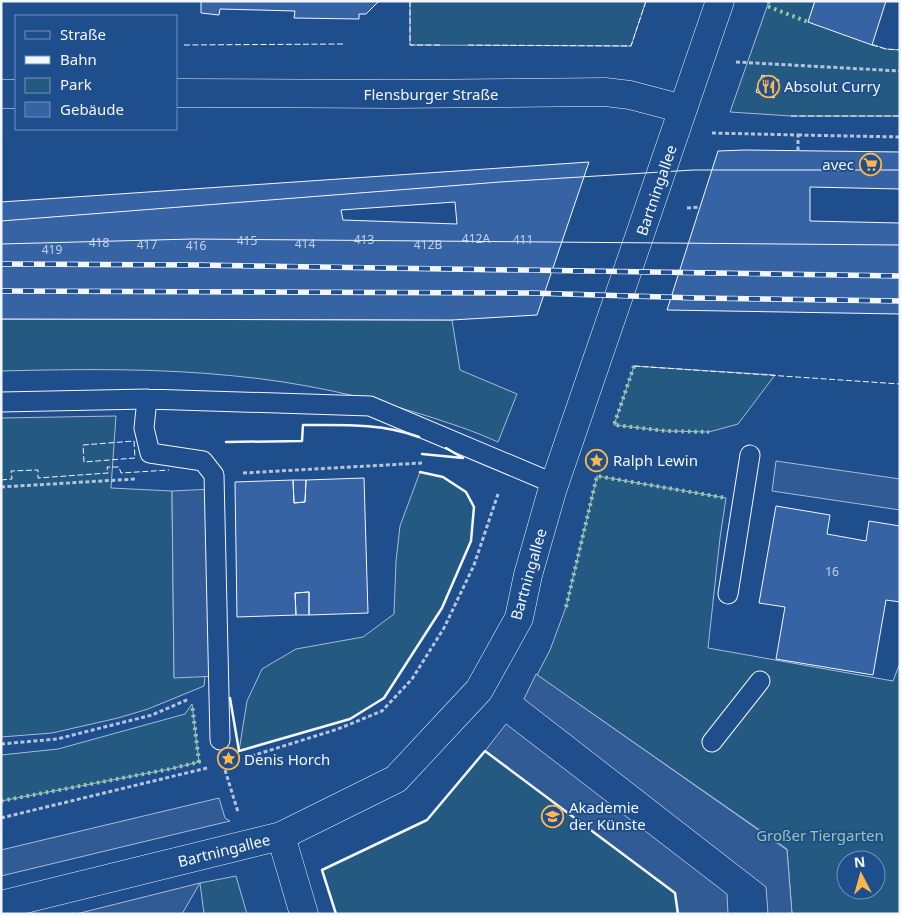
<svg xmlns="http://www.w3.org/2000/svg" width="901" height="915" font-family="'Noto Sans',sans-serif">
<rect width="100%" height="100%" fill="#1f4e8c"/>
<path fill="#245a82" stroke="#a8bbd7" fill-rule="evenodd" d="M410,1H646L631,46L410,45Z
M769,1H815L809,22L886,49L900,50V116H791L730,112Z
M1,319L452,320L460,370L517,394L498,442C474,431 449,423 424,415C363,396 299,382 235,376C158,368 79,369 1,371Z
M634,366L775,375L738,424L709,432L666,431L614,425Z
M116,416L111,488L172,491L174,677L205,676L204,686L148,709L118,718L52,733L1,737V418Z
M420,472L443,477L466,492L474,507L471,541L442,608L384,698L350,719L239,751L247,701L262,669L296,649L363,637L394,614L396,561L400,526Z
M597,476L726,498L720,538L708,648L893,681L900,663V914H792L787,849L537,675L550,650L566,607ZM846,860H876V890H846Z
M192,704L199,762L170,769L1,801V755L58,749L185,714Z
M485,751L675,893L678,914H336L322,870L427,820Z
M236,876L247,914H204L200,883Z"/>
<path fill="#305b95" stroke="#a8bbd7" d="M776,461L900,479V510L772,491Z
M213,489L218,676L174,678L172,491Z
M536,674L787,850L792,914H768L766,887L524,699Z
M506,724L727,894L728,914H678L675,893L485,751Z
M219,798L225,818L230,821L1,876V850Z
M200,883L182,914H76Z"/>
<path fill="#3563a3" stroke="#f2f6ff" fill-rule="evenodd" d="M201,1H382L378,2L366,14H359V19L294,18L295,11L220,9L219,15L201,13Z
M815,1H886L872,45L808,22Z
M762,75L779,80L774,98L756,92Z
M745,150L900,152V314L667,310L718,151Z
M589,162L537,315L452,320L1,319V202ZM455,202L457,224L343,220L341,210Z
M810,187L900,189V223L810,221Z
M364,478L368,613L309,615V592L295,593L296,615L237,617L235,482L293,480L294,503L305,502L306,480Z
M293,480H306L305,502L294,503Z
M776,506L830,515L827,534L866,541L869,521L900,526V602L886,600L873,675L776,659L785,607L759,603Z
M309,592V615H296L295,593Z"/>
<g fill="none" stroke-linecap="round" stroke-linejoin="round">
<defs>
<path id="lane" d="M147,399L144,428L150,453L203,461L214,475L220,740
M1,402L147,399L370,406L555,484
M728,594L750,455
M712,742L760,681"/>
<path id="street" d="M176,93L394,94L605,92L630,95L683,109
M1,94H16
M281,836L304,914
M1,905L281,836L396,779L479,690L519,618L528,575L552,491L720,1"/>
</defs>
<use href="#lane" stroke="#f2f6ff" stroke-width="21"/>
<use href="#street" stroke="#f2f6ff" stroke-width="29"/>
<path stroke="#b3c4dc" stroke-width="3" stroke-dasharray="4 2.5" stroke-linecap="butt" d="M736,62L900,71
M712,133L798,135V151
M798,135L900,137
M687,208L700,207
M243,473L422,463
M1,487L135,479
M1,744L57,739L152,715L189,699
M245,758L338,729L382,711L412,679L444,628L474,565L498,494
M225,770L238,812
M1,818L207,768"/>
<use href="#lane" stroke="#1f4e8c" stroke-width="19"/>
<use href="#street" stroke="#1f4e8c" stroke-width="28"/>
<path stroke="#f2f6ff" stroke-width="1" d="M1,221L500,182L693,170H900
M1,244L192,239L900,245"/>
<defs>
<path id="rail" d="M1,264L197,265L900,276
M1,291L531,293L697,298L900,301"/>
</defs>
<use href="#rail" stroke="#f2f6ff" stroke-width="5.5"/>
<use href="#rail" stroke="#1f4e8c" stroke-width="4" stroke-dasharray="11" stroke-linecap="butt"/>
<path stroke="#97c8a6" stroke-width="4" stroke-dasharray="2.5 4" stroke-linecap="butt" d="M769,1L767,6L808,22
M634,366L614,425L666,431L709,432
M566,607L597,476L726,498
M1,801L170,769L199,762L192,704"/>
<path stroke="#f2f6ff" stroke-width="1" stroke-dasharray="6 2.5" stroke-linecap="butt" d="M410,1V45H442
M184,45L345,44
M468,45L631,46L646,1
M872,45L886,49L900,50
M791,116H900
M634,366L900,384
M134,441L135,458L84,462L83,445Z
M1,480L12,479L11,471L38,470V478L108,473L107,467H119L121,473L169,470"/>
<path stroke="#f2f6ff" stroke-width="2.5" d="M226,442L302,441L303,425C341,425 382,423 419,437
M422,454L463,458L446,448
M230,698L239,751L350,719L384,698L442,608L471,541L474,507L466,492L443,477L420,472
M336,914L322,870L427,820L485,751L675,893L678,914"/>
</g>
<defs>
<symbol id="restaurant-ring" viewBox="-11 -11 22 22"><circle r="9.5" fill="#1f4e8c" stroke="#ffb74d" stroke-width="1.5"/><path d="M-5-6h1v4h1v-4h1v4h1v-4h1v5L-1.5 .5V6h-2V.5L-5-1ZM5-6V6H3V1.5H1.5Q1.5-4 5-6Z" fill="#ffb74d"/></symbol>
<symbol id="supermarket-ring" viewBox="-11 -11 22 22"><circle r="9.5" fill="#1f4e8c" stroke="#ffb74d" stroke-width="1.5"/><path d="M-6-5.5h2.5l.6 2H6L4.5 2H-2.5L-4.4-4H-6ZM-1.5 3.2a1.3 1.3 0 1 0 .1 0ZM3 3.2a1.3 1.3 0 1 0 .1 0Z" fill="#ffb74d"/></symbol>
<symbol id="sight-ring" viewBox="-11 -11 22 22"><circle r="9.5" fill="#1f4e8c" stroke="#ffb74d" stroke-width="1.5"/><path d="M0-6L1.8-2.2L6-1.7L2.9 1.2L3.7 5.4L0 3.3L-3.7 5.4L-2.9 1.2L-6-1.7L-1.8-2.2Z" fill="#ffb74d"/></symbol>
<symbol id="university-ring" viewBox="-11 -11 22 22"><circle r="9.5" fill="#1f4e8c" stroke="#ffb74d" stroke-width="1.5"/><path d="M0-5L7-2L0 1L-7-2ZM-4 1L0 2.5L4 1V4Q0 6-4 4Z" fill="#ffb74d"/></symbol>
</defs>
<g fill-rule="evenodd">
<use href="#restaurant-ring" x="756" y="74" width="25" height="25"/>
<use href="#supermarket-ring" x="858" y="152" width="25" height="25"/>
<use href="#sight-ring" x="584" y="448" width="25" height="25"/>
<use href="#sight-ring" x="216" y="746" width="25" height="25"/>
<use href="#university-ring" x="540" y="804" width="25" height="25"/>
</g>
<g text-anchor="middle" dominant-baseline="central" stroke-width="4" stroke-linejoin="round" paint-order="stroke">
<g font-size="12" fill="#c3d1e8">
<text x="476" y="238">412A</text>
<text x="364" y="239">413</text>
<text x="523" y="239">411</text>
<text x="247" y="240">415</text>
<text x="99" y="242">418</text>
<text x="305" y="243">414</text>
<text x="147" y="244">417</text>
<text x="428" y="244">412B</text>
<text x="196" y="245">416</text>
<text x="52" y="249">419</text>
<text x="832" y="571">16</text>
</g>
<g font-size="15" fill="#f2f6ff" stroke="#1f4e8c" text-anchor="start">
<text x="784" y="86">Absolut Curry</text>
<text x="854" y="164" text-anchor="end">avec</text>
<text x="613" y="460">Ralph Lewin</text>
<text x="244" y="759">Denis Horch</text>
<text x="569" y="807">Akademie<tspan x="569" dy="17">der Künste</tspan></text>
</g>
<g font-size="15" fill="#f2f6ff" stroke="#1f4e8c">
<text x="431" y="94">Flensburger Straße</text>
<text transform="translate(656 190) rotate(-71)">Bartningallee</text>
<text transform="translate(528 574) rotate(-74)">Bartningallee</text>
<text transform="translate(224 850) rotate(-14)">Bartningallee</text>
</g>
<g font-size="15" fill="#97c8a6" stroke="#1f4e8c">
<text x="820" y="835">Großer Tiergarten</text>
</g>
</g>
<rect width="901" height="915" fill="none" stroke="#f2f6ff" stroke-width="5"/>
<rect x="15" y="15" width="162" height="115" fill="#1f4e8c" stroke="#7391ba"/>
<rect x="25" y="31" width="25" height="8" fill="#1f4e8c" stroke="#7391ba"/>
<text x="60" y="40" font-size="15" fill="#f2f6ff">Straße</text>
<rect x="25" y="56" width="25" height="8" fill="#f2f6ff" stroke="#7391ba"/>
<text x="60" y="65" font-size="15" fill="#f2f6ff">Bahn</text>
<rect x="25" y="78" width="25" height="15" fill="#245a82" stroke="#7391ba"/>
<text x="60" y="90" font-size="15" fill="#f2f6ff">Park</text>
<rect x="25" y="102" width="25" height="15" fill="#3563a3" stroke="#7391ba"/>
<text x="60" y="115" font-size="15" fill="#f2f6ff">Gebäude</text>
<g transform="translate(861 875) rotate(354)"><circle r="24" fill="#1f4e8c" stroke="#7391ba"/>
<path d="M0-4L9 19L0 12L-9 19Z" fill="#ffb74d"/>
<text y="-8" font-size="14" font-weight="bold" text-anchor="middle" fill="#f2f6ff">N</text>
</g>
</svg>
